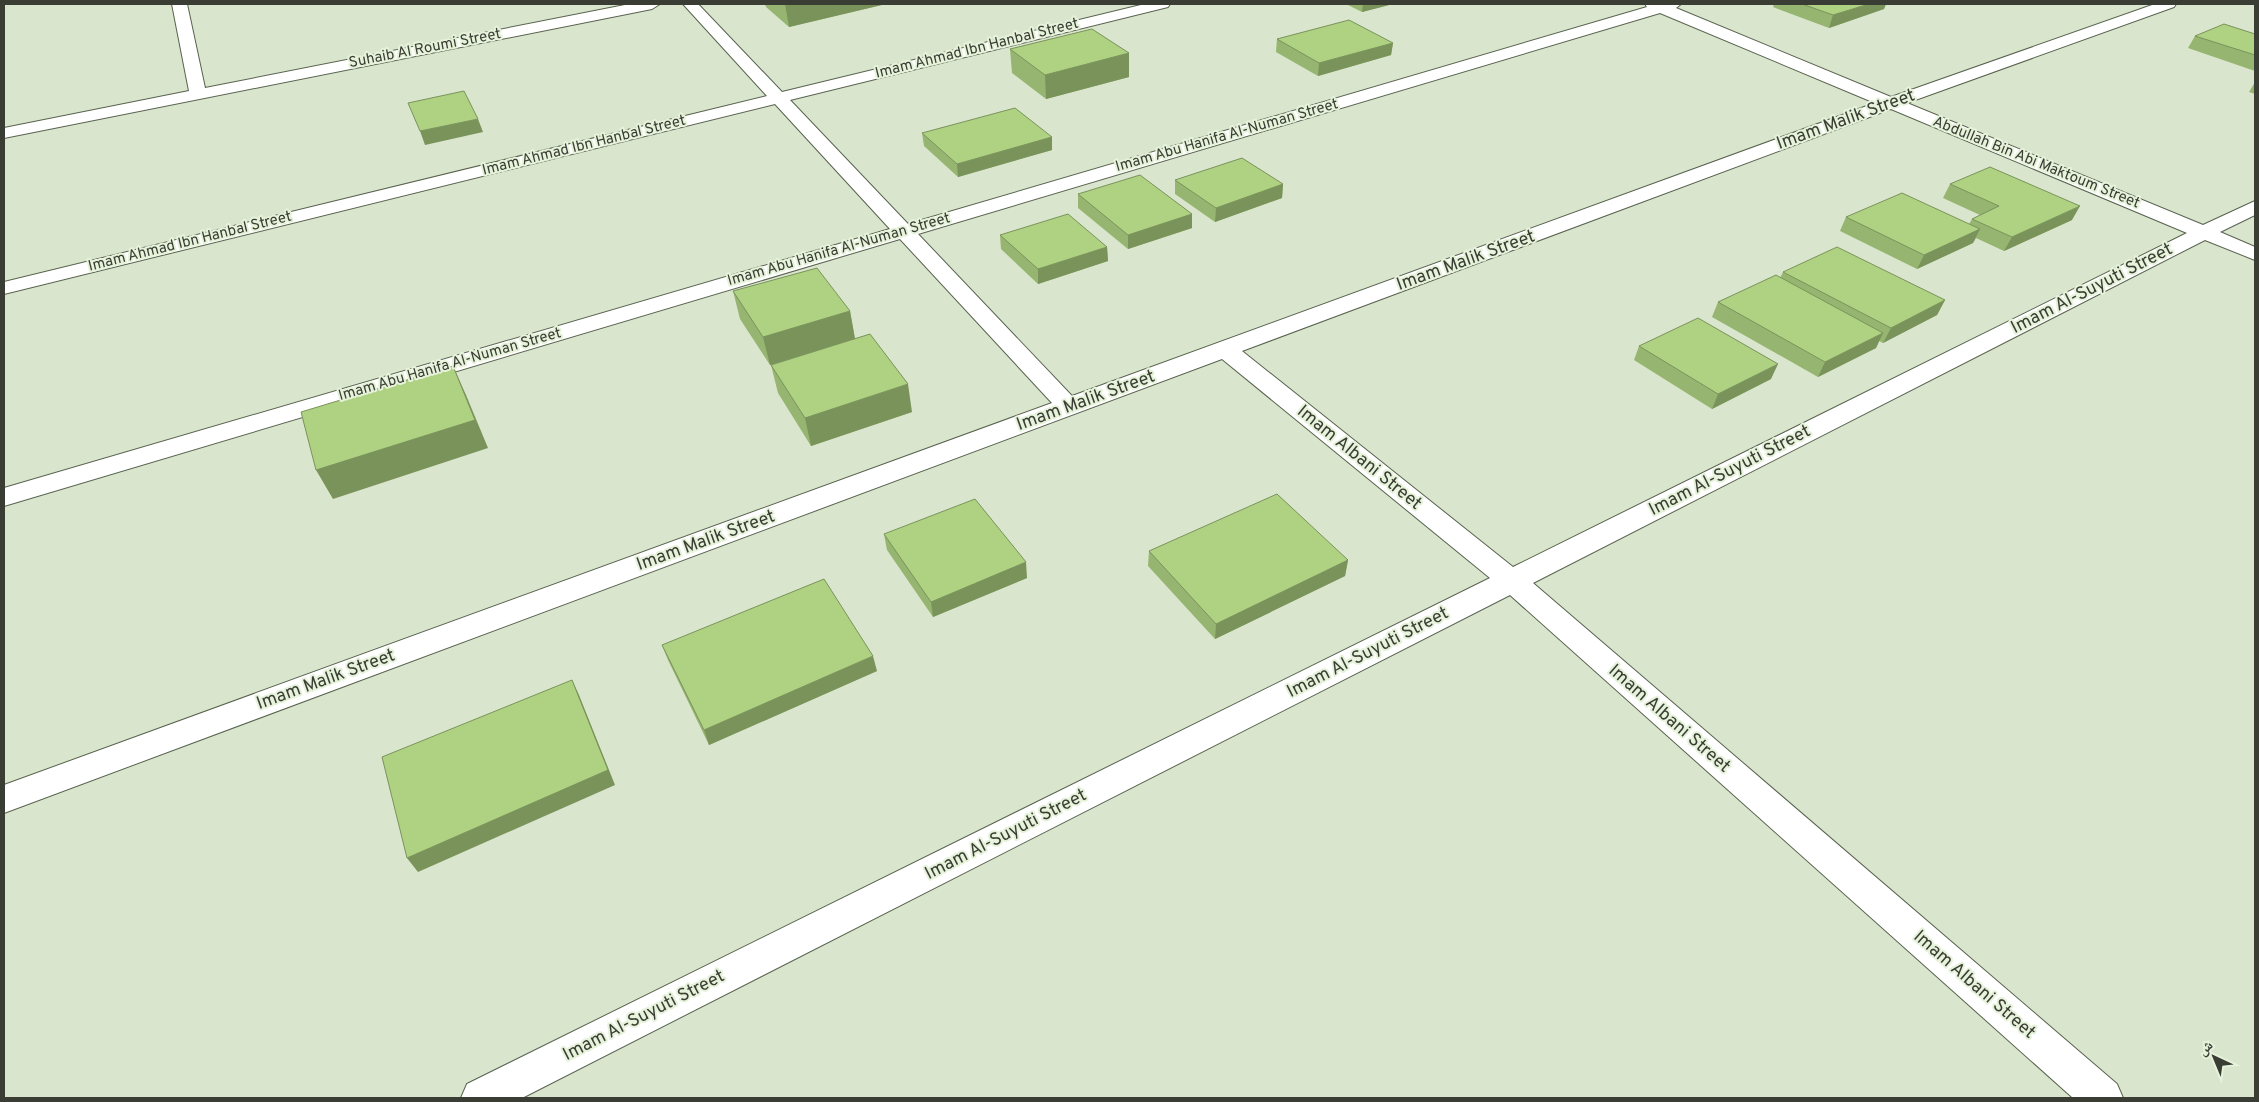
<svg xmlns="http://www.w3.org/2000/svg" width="2259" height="1102" font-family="Overpass,'Noto Naskh Arabic',sans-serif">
<rect width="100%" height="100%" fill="#d9e5cd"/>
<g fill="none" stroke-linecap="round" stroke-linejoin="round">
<defs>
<path id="street" d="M172,4H187L205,88L630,4H660L652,9L4,138V128L189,91Z
M683,4H698L782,92L1145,4H1170L1168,7L790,100L908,224L1647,7L1645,4H1681L1676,8L1891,97L2155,4H2176L2174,7L1907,103L2203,225L2255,201V215L2220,232L2255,247V260L2205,240L1533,583L2117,1084L2123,1098H2073L1510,595L522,1098H461L467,1084L1490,578L1222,359L4,813V785L1052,403L900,239L4,506V488L890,229L775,104L4,294V282L767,96ZM1660,13L1875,103L1072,396L918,234ZM1891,109L2187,233L1513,567L1242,351Z"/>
</defs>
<use href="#street" stroke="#59634f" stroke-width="2"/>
<use href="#street" fill="#fff" fill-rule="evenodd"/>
</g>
<path fill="#96b570" d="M765,4H886L789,27L766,7Z
M1346,4H1393L1362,12Z
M1774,4H1886L1884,9L1829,28L1773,7Z
M2255,34V71L2188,48L2195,36Z
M1277,39L1393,43L1391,55L1318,76L1276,52Z
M1010,49L1129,53V77L1046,99L1012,73Z
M2255,82V94L2249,92Z
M922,133L1052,137V150L958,177L924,146Z
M1175,180L1283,184L1282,198L1215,222L1175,194Z
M1950,184L2072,220L2004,251L1976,238L1973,243L1917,269L1840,231L1846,217L1969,224L1972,219L1980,215L1943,198Z
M1078,194L1192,214V228L1128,249L1078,208Z
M1000,235L1107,247L1108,261L1038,284L1001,249Z
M1783,272L1945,300L1937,315L1883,343L1879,341L1876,348L1818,377L1712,317L1718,302L1780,278Z
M733,291L850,311L855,339L770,365L740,319Z
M1639,346L1771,379L1712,409L1634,360Z
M771,365L912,412L811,446L778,393Z
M884,534L1027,578L933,617L887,550Z
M1149,551L1348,560L1345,576L1215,639L1148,566Z
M662,645L877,671L709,745L668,660Z"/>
<path fill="#7a935b" d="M785,4H886L789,27Z
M1363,4H1393L1362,12Z
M1869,4H1886L1884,9L1829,28L1833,15Z
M1393,43L1391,55L1318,76L1319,63Z
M1129,53V77L1046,99L1045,75Z
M478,119L483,132L425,145L420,131Z
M1052,137V150L958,177L957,164Z
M1283,184L1282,198L1215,222L1216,208Z
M2080,206L2072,220L2004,251L2012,237Z
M1192,214V228L1128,249V235Z
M1980,229L1973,243L1917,269L1924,255Z
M1107,247L1108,261L1038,284V269Z
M1945,300L1937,315L1883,343L1891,328Z
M850,311L855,339L770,365L763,337Z
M1883,333L1876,348L1818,377L1825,362Z
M1778,364L1771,379L1712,409L1718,394Z
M453,366L466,395L488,448L333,499L316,470Z
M908,384L912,412L811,446L805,418Z
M1348,560L1345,576L1215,639L1216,624Z
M1026,562L1027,578L933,617L931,602Z
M873,656L877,671L709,745L704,730Z
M572,680L579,695L615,785L418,872L407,858Z"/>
<path fill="#aed282" stroke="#7a935b" d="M1802,4H1869L1833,15Z
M1349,20L1393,43L1319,63L1277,39Z
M2224,24L2255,34V55L2195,36Z
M1092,29L1129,53L1045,75L1010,49Z
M464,91L478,119L420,131L408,103Z
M1015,108L1052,137L957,164L922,133Z
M1242,158L1283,184L1216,208L1175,180Z
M1990,167L2080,206L2012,237L1972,219L1999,206L1950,184Z
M1140,175L1192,214L1128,235L1078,194Z
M1902,193L1980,229L1924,255L1846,217Z
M1068,214L1107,247L1038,269L1000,235Z
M1837,247L1945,300L1891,328L1783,272Z
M817,268L850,311L763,337L733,291Z
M1776,275L1883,333L1825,362L1718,302Z
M1698,318L1778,364L1718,394L1639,346Z
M870,334L908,384L805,418L771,365Z
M453,366L475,420L316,470L301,412Z
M1277,494L1348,560L1216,624L1149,551Z
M975,499L1026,562L931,602L884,534Z
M824,579L873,656L704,730L662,645Z
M572,680L608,770L407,858L382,757Z"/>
<g text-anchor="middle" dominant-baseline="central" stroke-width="4" stroke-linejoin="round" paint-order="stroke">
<g font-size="15" fill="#393d34" stroke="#e6f2da">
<text transform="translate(425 49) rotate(-11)">Suhaib Al Roumi Street</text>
<text transform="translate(977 49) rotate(-14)">Imam Ahmad Ibn Hanbal Street</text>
<text transform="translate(1227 136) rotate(-16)">Imam Abu Hanifa Al-Numan Street</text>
<text transform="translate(584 146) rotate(-14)">Imam Ahmad Ibn Hanbal Street</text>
<text transform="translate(2036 163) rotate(22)">Abdullah Bin Abi Maktoum Street</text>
<text transform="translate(190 242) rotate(-14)">Imam Ahmad Ibn Hanbal Street</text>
<text transform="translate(839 250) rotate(-16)">Imam Abu Hanifa Al-Numan Street</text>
<text transform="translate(450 365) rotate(-16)">Imam Abu Hanifa Al-Numan Street</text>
</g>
<g font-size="18" fill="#393d34" stroke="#e6f2da">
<text transform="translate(1846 120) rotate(-20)">Imam Malik Street</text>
<text transform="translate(1466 261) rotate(-20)">Imam Malik Street</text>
<text transform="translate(2092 289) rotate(-27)">Imam Al-Suyuti Street</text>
<text transform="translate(1086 401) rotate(-20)">Imam Malik Street</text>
<text transform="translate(1359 458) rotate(39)">Imam Albani Street</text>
<text transform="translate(1730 471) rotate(-27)">Imam Al-Suyuti Street</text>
<text transform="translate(706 541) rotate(-20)">Imam Malik Street</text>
<text transform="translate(1368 653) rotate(-27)">Imam Al-Suyuti Street</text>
<text transform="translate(326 680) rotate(-20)">Imam Malik Street</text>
<text transform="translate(1669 719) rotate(41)">Imam Albani Street</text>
<text transform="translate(1006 835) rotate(-27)">Imam Al-Suyuti Street</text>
<text transform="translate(1974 985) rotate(41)">Imam Albani Street</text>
<text transform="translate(644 1016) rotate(-27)">Imam Al-Suyuti Street</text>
</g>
</g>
<rect width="2259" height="1102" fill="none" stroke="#393d34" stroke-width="10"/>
<g transform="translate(2214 1057) rotate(316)" stroke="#e6f2da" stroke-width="4" paint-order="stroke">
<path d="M0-4L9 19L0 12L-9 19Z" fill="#393d34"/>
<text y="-8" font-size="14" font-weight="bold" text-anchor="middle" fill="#393d34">ش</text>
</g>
</svg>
